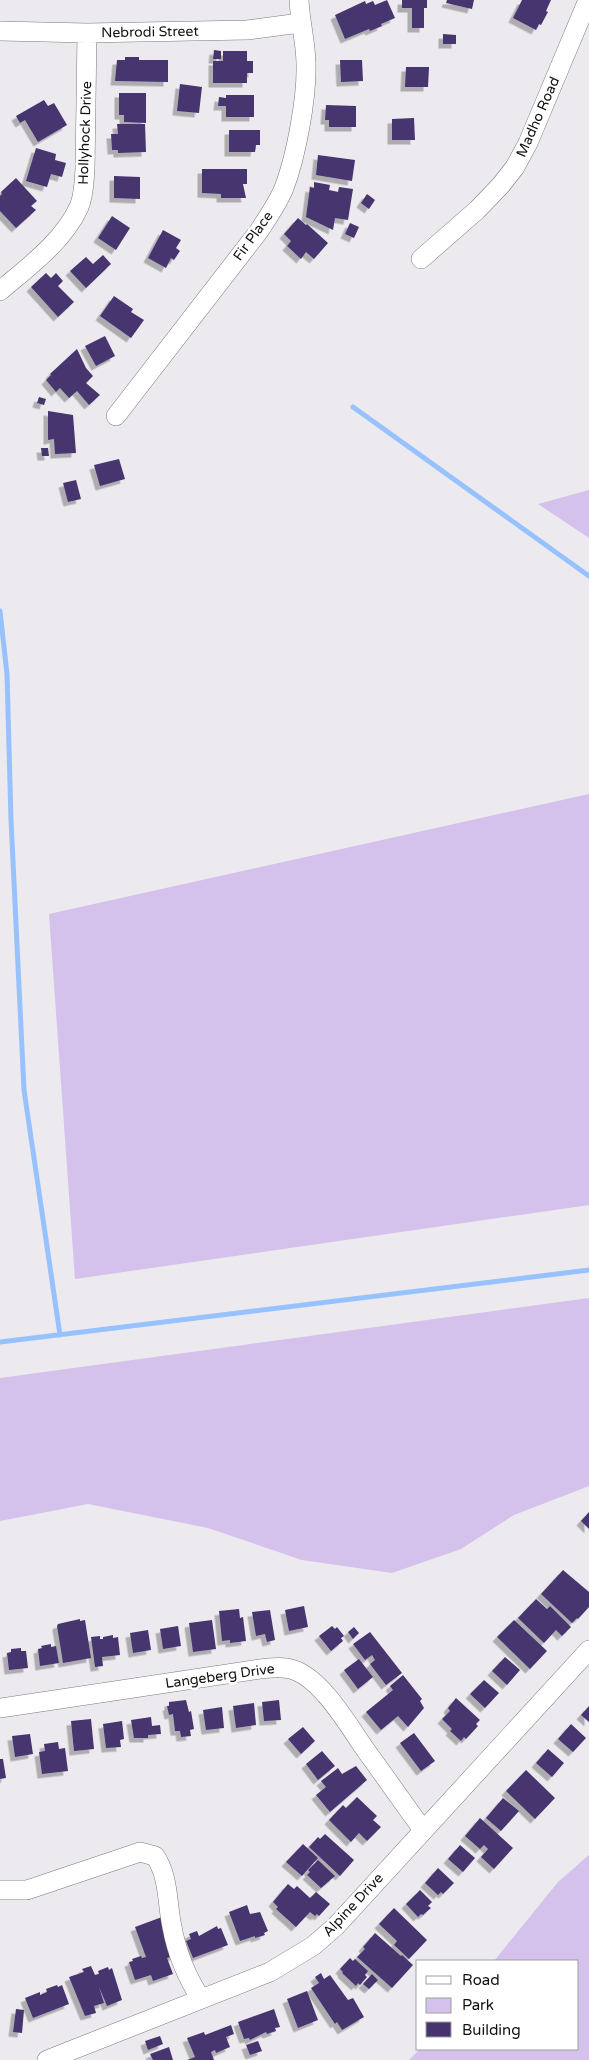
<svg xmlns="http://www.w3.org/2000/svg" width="589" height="2060" font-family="'Varela Round',sans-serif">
<defs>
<filter id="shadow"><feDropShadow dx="-4.5" dy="4.5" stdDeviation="0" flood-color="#0004"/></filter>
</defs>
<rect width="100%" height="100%" fill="#eceaee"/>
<path fill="#d4c1ec" d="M589,490V538L538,504Z
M589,794V1205L75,1279L49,914Z
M589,1298V1486L514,1515L461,1549L392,1573L302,1560L208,1528L88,1504L0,1521V1378Z
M589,1855V2060H409L420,2049H578V1961H494L558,1882Z"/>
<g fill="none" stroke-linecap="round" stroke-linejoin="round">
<path stroke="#97c2ff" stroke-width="5" d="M353,407L589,576
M0,611L7,674L11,820L24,1090L60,1335
M0,1342L589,1270"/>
</g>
<path fill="#47346f" filter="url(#shadow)" d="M387,0L395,18L381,24L382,26L370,31L369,29L345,39L335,15L365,1L366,4L373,1L375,5Z
M402,0H427V8H424V28H412V8H402Z
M447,0H474L472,9L446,3Z
M522,0H551L546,11L548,12L541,25L539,24L536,30L513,18Z
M443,34L456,35V44H443Z
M214,50L221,51V59H213Z
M223,51H247V61H253V73H247V83H213V61H223Z
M125,57H139V60H168V82L115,81L117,60H125Z
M340,60H362L363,81L341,82Z
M406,67H429L428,87H405Z
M180,84L202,87L199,113L177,111Z
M119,93H146V123L124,122V115H119Z
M226,95H254V117H226V106H218L219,97L226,98Z
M44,100L48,106L54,103L67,125L38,142L25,120L20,123L16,116Z
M326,105L356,106V127H329V120H325Z
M414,118L415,140H392V119Z
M117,124H145L146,152L118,153V150H112L111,134H118Z
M229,130H260V145H256L255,152H229Z
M36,148L56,154L55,160L66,163L62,177L51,174L47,187L26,181Z
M318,155L355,160L352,181L316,175Z
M202,169H247V184H243L246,198H221V194L202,193Z
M114,176L140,177V199L114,198Z
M16,178L37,201L31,206L36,210L16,228L0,211V196L2,194L1,192Z
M314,182L330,185L329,190L338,192L339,187L353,189L348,220L335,218L333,230L306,217L310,187L314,188Z
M367,194L375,200L369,209L361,203Z
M112,216L130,228L116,250L98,238Z
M298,218L306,225L307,224L328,243L314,259L306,252L301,259L287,246L291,241L284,234Z
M350,223L359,227L354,238L345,234Z
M163,230L181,240L176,248L180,251L174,260L171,258L166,268L148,258Z
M103,255L111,264L86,288L70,271L86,257L93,264Z
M46,273L51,278L56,273L63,281L58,286L74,302L58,317L31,287Z
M114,296L133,309L131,312L144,320L131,338L100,316Z
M105,336L115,356L96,366L85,346Z
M77,349L86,368L93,376L86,383L100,395L89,405L77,391L69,398L60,388L56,392L46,380L51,375L50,374Z
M39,397L46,399L44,405L37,403Z
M48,411L73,415L76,453L55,454L54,439L48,440Z
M41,448H48L49,456H42Z
M119,459L125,479L100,486L94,465Z
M76,480L81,499L68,502L63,483Z
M589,1512V1529L581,1521Z
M563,1570L589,1592V1607L578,1619L577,1618L572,1623L541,1594Z
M536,1599L547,1609L550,1606L571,1627L562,1636L556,1630L544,1643L518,1618Z
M304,1606L308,1627L289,1631L285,1610Z
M239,1609L240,1618L243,1617L246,1641L230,1643V1640L222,1641L219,1611Z
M270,1610L275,1640L267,1642L265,1634L256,1636L252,1612Z
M80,1619V1621L85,1620L91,1658L63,1663L57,1626L58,1624Z
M212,1620L216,1649L193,1652L189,1623Z
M514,1620L547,1651L530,1669L497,1637Z
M178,1626L181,1646L163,1649L160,1629Z
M332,1626L335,1629L337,1627L344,1636L341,1638L343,1641L331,1651L319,1636Z
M354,1627L359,1633L353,1639L348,1632Z
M148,1630L151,1650L133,1653L130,1633Z
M370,1632L402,1673L386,1685L370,1664L375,1660L372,1655L365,1660L353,1644Z
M113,1635V1638L118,1637L120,1655L102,1657L103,1666L95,1667L91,1637L100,1636V1639H103V1637Z
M51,1644V1647L56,1646L59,1663L40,1666L38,1649L42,1648L41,1646Z
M21,1648V1651H26L28,1668L9,1670L7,1653L11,1652V1649Z
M505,1657L520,1670L507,1685L492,1671Z
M359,1659L373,1677L358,1689L344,1670Z
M403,1675L422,1699L420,1701L424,1708L408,1727L398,1716L381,1730L366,1712L393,1690L390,1686Z
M484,1680L499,1693L485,1708L470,1694Z
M456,1698L480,1720L476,1724L478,1726L466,1739L464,1737L461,1741L450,1731L452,1729L442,1719L450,1711L448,1708Z
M186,1700L189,1712L191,1711L194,1729L190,1730L191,1736L181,1737L180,1731H175L173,1714L169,1715L167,1706H169V1702Z
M279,1700L281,1720L264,1721L262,1702Z
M254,1703L256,1725L236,1728L233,1706Z
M589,1706V1722L581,1715Z
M222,1707L224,1728L206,1730L203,1710Z
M151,1717L152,1726L160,1725L161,1734L148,1735V1738H134L131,1720Z
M91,1719L94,1749L74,1751L71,1721Z
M122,1721L124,1739L120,1740L121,1747L106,1748L103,1724Z
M571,1724L586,1738L573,1752L558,1739Z
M303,1727L315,1741L301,1754L288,1739Z
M414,1733L435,1761L421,1771L400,1743Z
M30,1734L33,1754L15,1757L12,1736Z
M58,1742L59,1749L65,1748L68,1771L42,1774L39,1752L45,1751L44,1744Z
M548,1749L564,1763L552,1777L536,1763Z
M322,1751L335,1766L318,1780L306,1764Z
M0,1759H3L6,1778L0,1779Z
M356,1766L367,1780L330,1812L316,1795L326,1787L321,1781L338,1768L342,1774Z
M526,1770L555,1798L535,1819L506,1791Z
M357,1797L377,1816L373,1820L381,1827L367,1841L359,1833L351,1842L329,1820L343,1805L346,1808Z
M503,1798L519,1811L501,1831L486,1818Z
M480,1818L513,1848L494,1869L481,1857L488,1849L484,1845L480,1849L465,1836Z
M325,1834L354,1860L340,1876L309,1847L318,1837L320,1839Z
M303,1844L318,1858L302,1876L286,1862Z
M460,1845L475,1858L463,1872L448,1859Z
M318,1860L335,1876L321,1888L307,1875L310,1872L308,1870Z
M438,1868L454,1883L443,1894L441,1892L438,1895L425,1883Z
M288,1884L294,1889L297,1886L310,1898L316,1892L330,1904L319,1916L317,1914L315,1916L310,1912L296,1927L276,1909L278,1907L273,1902Z
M420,1890L432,1902L428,1906L431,1908L423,1915L421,1914L418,1917L406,1904Z
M247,1905L250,1914L260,1912L268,1931L264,1933L265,1935L255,1938V1936L240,1941L229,1912Z
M394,1908L427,1940L409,1959L394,1945L397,1941L379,1924Z
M162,1917L175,1956L167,1958L173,1974L153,1981L151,1975L135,1980L129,1962L133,1961L132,1959L141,1956L142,1958L146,1957L135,1927Z
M217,1926L218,1929L221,1928L228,1945L193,1958L186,1941L191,1939L189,1934L197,1931L199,1936Z
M375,1933L401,1956L402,1955L413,1965L392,1988L357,1957L365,1949L363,1947Z
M350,1958L353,1961L355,1959L368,1971L365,1975L367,1977L360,1985L358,1983L356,1986L342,1973L343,1972L340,1969Z
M91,1966L95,1975L99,1974L98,1971L108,1967L109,1970L112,1968L122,2000L107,2006L99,1987L104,2003L94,2006L96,2013L85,2016L69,1977L84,1972L82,1969Z
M321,1973L324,1979L330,1975L348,2000L353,1998L364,2017L342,2030L337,2022L335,2024L311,1988L319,1983L315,1977Z
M372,1974L378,1980L369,1989L363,1984Z
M57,1985L58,1987L62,1985L69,2004L33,2018L25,1998L40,1992V1995L47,1992L46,1989Z
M307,1991L318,2020L298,2028L287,1999Z
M16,2009L24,2010L22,2033L13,2032Z
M274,2009L280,2027L275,2028L276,2031L267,2034L266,2032L250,2040L249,2038L244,2039L238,2022Z
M231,2025L234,2034L226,2037L230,2047L216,2053L215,2050L211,2052L214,2060H187L195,2057L187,2038L204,2032L205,2035Z
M160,2036L163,2044L148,2050L145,2041Z
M258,2041L262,2051L250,2055L246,2045Z
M169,2047L173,2060H153L150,2054Z"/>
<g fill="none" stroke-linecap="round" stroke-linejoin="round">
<defs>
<path id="street" d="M0,31L87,33L247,30L300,23
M421,259L477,210L501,185L515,167L528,143L588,0
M0,291C28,267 63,242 79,207C84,196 84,182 85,169L87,33
M116,416L259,231C268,217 278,203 284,188C296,157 307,98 306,64C306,43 300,22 299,0
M0,1708L260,1669C271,1668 283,1666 294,1670C323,1680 350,1728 367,1752C386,1778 404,1804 423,1830
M0,1890H27L140,1852L155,1856C169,1876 167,1904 172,1927C177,1954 186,1976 201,1999
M47,2060L270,1972L313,1946L336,1926L589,1650"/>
</defs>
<use href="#street" stroke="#7a797c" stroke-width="20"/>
<use href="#street" stroke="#fff" stroke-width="19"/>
</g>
<g text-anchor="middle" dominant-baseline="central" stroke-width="5" stroke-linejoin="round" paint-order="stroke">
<g font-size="14" fill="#111012" stroke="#fff">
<text transform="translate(150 32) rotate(-1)">Nebrodi Street</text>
<text transform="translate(538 117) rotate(-66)">Madho Road</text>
<text transform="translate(85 133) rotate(-88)">Hollyhock Drive</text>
<text transform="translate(253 236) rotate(-54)">Fir Place</text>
<text transform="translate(220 1676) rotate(-8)">Langeberg Drive</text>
<text transform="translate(353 1905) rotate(-47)">Alpine Drive</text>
</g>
</g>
<rect x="416" y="1960" width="162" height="90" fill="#ffffff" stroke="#a09fa0"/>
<rect x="426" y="1976" width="25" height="8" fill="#ffffff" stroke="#a09fa0"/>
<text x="462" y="1985" font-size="15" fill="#111012">Road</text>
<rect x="426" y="1998" width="25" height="15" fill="#d4c1ec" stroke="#a09fa0"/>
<text x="462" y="2010" font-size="15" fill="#111012">Park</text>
<rect x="426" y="2022" width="25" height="15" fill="#47346f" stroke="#a09fa0"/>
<text x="462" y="2035" font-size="15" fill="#111012">Building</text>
</svg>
